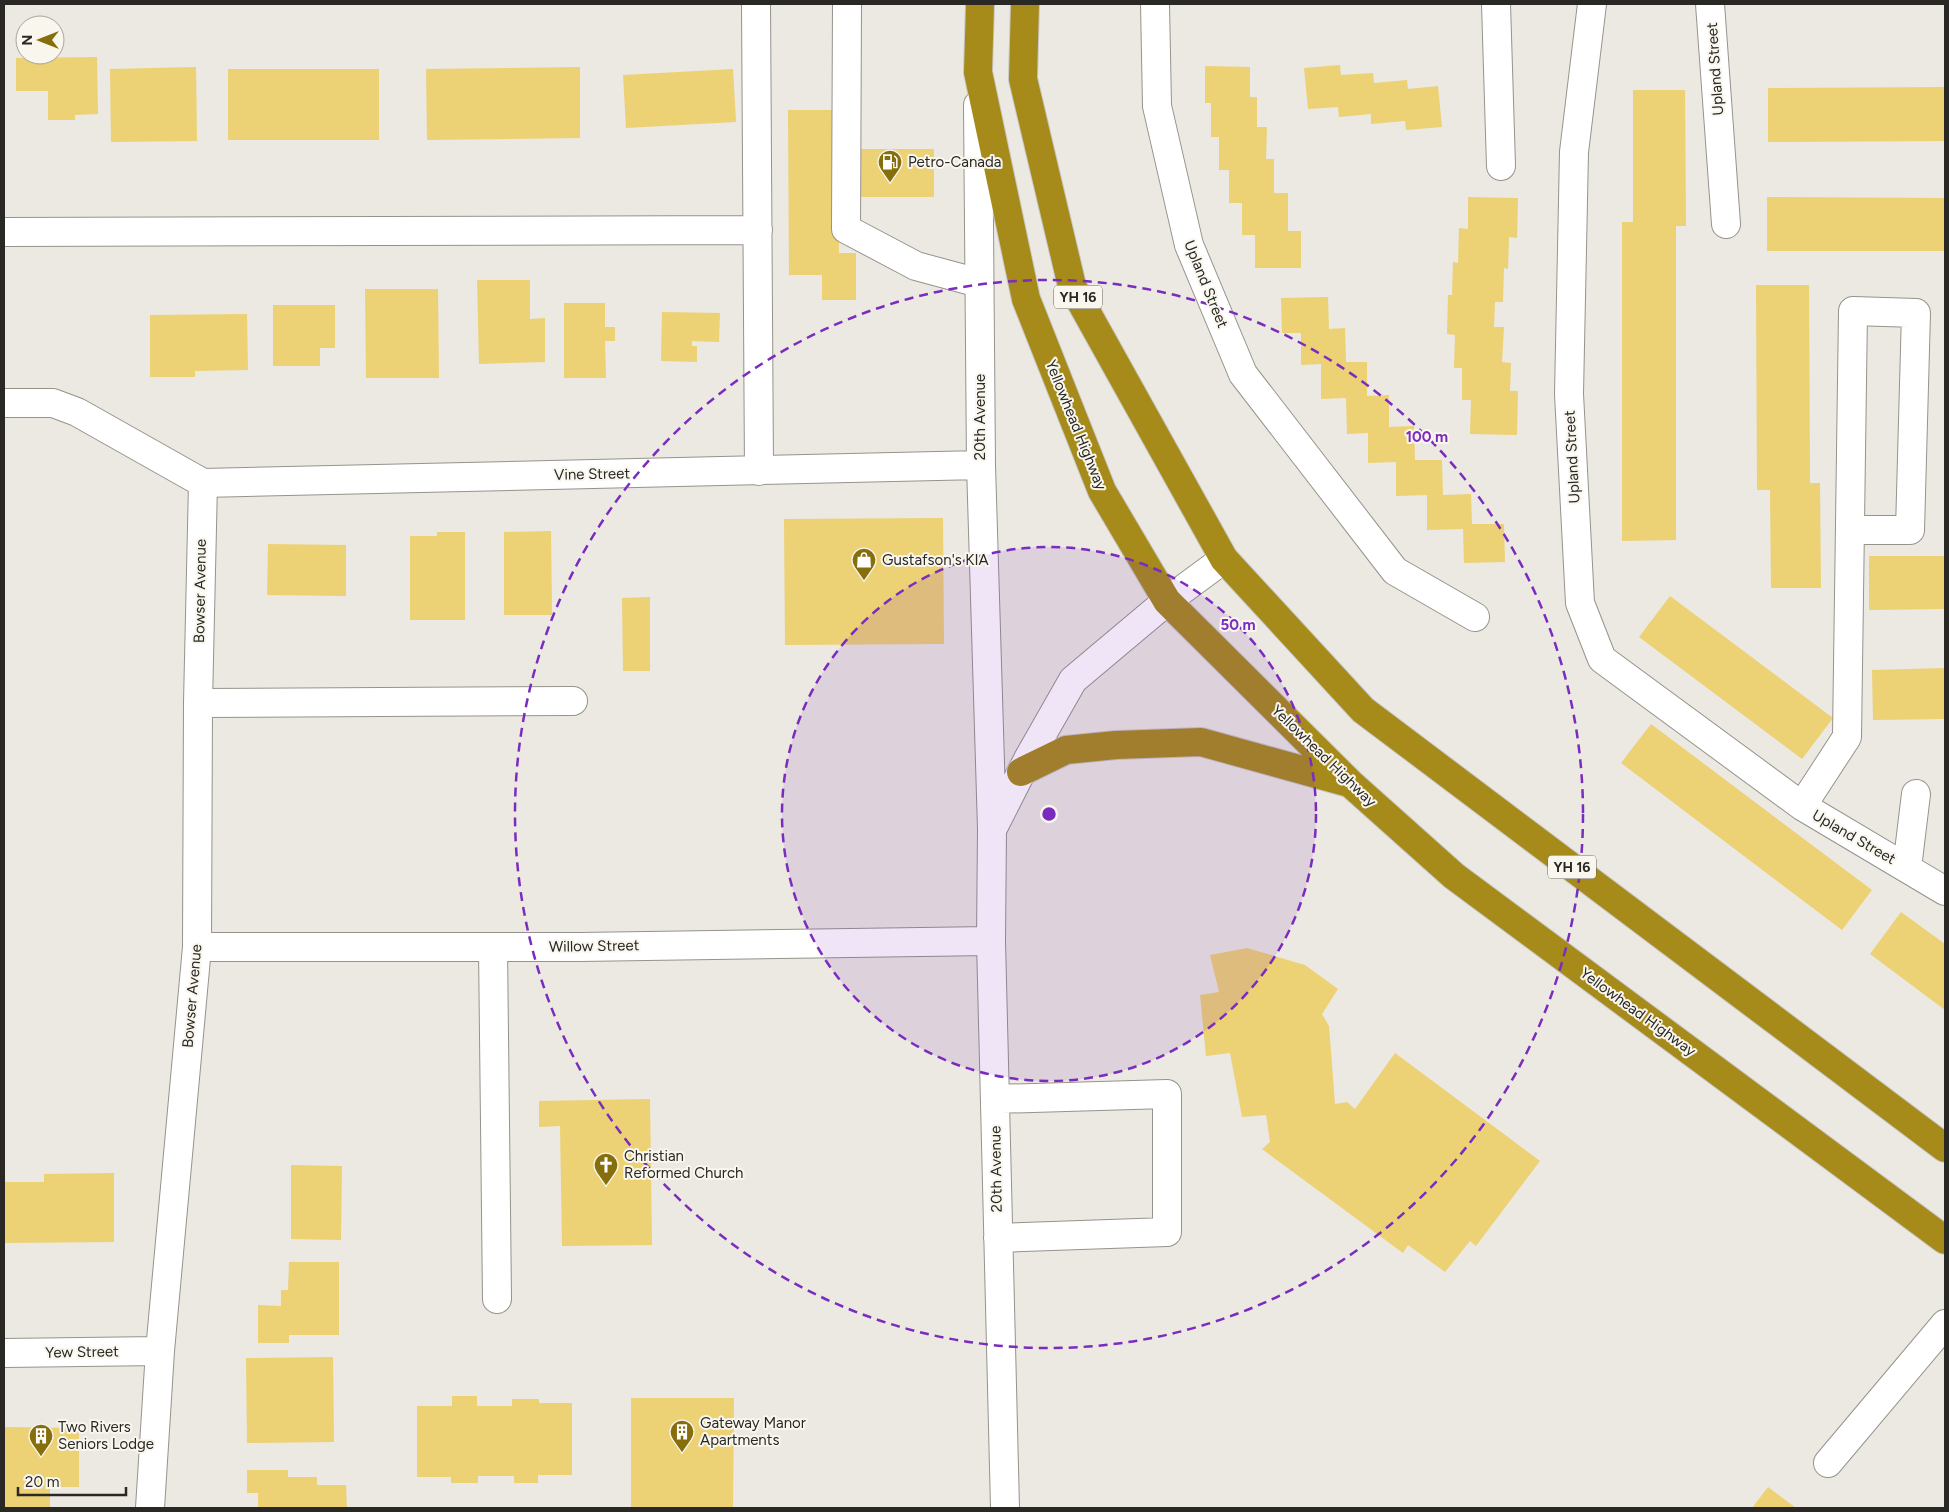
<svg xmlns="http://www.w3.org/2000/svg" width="1949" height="1512" font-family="Figtree,sans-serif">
<rect width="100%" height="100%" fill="#ebe9e1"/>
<path fill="#ecd175" d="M97,57L98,114L75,115V120H48V91H16V58Z
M1340,65L1341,75L1373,73L1374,83L1407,80L1408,89L1438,86L1442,127L1406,130L1405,121L1371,124V114L1339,117L1338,107L1308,109L1304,68Z
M1205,66L1250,67V97H1257V127H1267L1266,159H1274V193H1288V231H1301V268H1255V235H1242V203H1229V170H1219V137H1211V103H1205Z
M196,67L197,141L111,142L110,69Z
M580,67V138L427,140L426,69Z
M228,69H379V140H228Z
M733,69L736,122L626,128L623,75Z
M1945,87V141L1768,142V88Z
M1633,90H1685L1686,226H1676V540L1622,541V222H1633Z
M788,110H838L839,253H856V300H822V275H789Z
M853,149H934V197H853Z
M1468,197L1518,198L1517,238L1509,237L1508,269L1504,268L1503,302H1495L1494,327H1504L1502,362L1511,363L1510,391H1518L1517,435L1470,434L1471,400H1462V368H1454L1455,335L1447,334L1448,295H1452L1453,262L1458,263L1459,228L1468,229Z
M1767,197L1945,198V251H1767Z
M477,280H530V319L545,318V362L479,364Z
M1756,285H1809L1810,483H1820L1821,588H1771L1770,490H1757Z
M365,289H438L439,378H366Z
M1328,297L1329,329L1345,328L1346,362H1367V396L1389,395V427L1414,426L1415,460H1442L1443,495L1471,494L1472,524H1504L1505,562L1464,563L1463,529L1427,530V495L1396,496V462L1368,463V433L1347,434L1346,398L1321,399V364L1301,365V333H1282L1281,298Z
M564,303H605V327H615V341H605L606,378H564Z
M273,305H335V348H320V366H273Z
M662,312L720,313L719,342L692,341V346H697V362L661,361Z
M247,314L248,370L195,371V377H150V315Z
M943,518L944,644L785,645L784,519Z
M551,531L552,615H504V532Z
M437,532H465V620H410V536H437Z
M268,544L346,545V596L267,595Z
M1869,556H1945V609L1869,610Z
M1670,596L1833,718L1802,759L1639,637Z
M650,597V671H623L622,598Z
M1945,668V719L1873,720L1872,670Z
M1651,724L1872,890L1842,930L1621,763Z
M1901,912L1945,944V1010L1870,954Z
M1247,948L1305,965L1338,989L1322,1014L1329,1026L1335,1104L1347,1102L1355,1109L1395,1053L1540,1161L1476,1246L1470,1241L1445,1272L1408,1245L1403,1253L1262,1149L1270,1142L1266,1115L1242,1117L1230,1053L1206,1056L1200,995L1219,992L1210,955Z
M650,1099L652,1245L562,1246L560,1126L539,1127V1101Z
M291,1165L342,1166L341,1240L291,1239Z
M114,1173V1242L4,1243V1182H44V1174Z
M289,1262H339V1335H289V1343H258V1305L281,1306V1290H288Z
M333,1357L334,1442L247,1443L246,1358Z
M452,1396H477V1406H512V1399H539V1403H572V1475H538V1483H514V1476H478V1483H451V1477H417V1406H452Z
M631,1398H734L733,1508H631Z
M4,1427L79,1428V1487H50V1508H4Z
M247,1470H288V1477H317V1485H346L347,1508H258V1493H247Z
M1768,1487L1796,1508H1752Z"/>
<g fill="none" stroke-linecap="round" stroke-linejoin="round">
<defs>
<path id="minor" d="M756,4L759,471
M847,4L846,229L916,266L979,283
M1155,4L1157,106L1189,245L1243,374L1395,571L1475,617
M1496,4L1501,166
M1592,4L1574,152L1569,394L1580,603L1602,659L1802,806L1945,891
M1710,4L1726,224
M978,105L981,465L992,829L991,941L1005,1508
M4,232L758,230
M4,403H53L77,412L203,483
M203,483L981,465
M198,703L573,701
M1802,806L1847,737L1853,311L1916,313L1910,530H1850
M994,826L1028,759L1073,680L1167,601L1224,559
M1907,868L1916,794
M197,947H580L991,941
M493,947L497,1299
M995,1099L1167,1094V1232L998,1238
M4,1353L160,1351
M1828,1463L1945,1324
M150,1508L160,1351L197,947L198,703L203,483"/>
<path id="highway" d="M980,4L978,72L1026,299L1102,491L1167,601L1351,784L1454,876L1945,1240
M1025,4L1023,79L1072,286L1224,559L1363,710L1945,1148
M1021,772L1066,750L1116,745L1201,742L1349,783"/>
</defs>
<use href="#minor" stroke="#95938b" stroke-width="30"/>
<use href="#highway" stroke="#c7c7c6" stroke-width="30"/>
<use href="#minor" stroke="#fff" stroke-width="28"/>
<use href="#highway" stroke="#a68a1a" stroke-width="28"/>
</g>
<circle cx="1049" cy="814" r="267" fill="#7b2cbf" fill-opacity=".12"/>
<g fill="none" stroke="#7b2cbf" stroke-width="2.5" stroke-dasharray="9 6">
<circle cx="1049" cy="814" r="267"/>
<circle cx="1049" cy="814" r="534"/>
</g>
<defs>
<symbol id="fuel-pin" viewBox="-11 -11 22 30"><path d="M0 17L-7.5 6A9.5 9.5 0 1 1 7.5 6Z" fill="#866e0d" stroke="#f9f6ee"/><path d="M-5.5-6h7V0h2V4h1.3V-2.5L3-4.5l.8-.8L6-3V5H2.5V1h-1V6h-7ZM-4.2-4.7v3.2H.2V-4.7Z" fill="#fff"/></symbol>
<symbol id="shop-pin" viewBox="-11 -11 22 30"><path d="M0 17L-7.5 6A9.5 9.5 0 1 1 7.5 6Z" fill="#866e0d" stroke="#f9f6ee"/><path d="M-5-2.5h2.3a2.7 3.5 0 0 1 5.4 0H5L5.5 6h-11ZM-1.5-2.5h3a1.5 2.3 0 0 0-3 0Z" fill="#fff"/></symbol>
<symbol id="church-pin" viewBox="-11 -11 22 30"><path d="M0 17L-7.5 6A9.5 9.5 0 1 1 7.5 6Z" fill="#866e0d" stroke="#f9f6ee"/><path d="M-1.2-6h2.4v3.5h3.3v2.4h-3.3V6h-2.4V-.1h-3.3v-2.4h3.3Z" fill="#fff"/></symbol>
<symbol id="building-pin" viewBox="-11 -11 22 30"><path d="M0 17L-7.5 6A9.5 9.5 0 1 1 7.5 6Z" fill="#866e0d" stroke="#f9f6ee"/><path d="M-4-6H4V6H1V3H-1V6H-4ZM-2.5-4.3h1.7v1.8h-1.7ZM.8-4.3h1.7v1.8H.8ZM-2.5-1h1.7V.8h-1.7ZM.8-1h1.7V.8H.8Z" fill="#fff"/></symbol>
</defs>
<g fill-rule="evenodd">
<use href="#fuel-pin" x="876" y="148" width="28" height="38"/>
<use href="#shop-pin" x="850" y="546" width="28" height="38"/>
<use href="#church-pin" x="592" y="1151" width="28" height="38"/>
<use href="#building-pin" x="668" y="1418" width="28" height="38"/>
<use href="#building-pin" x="27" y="1422" width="28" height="38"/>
</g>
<g text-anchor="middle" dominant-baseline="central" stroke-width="4" stroke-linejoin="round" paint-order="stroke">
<g fill="#f9f6ee" stroke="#676661" stroke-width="1">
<rect x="1054" y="285.5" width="48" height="23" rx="4"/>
<rect x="1548" y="855.5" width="48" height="23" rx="4"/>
</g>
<g font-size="14" font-weight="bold" fill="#292825">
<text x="1078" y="297">YH 16</text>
<text x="1572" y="867">YH 16</text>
</g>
<g font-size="15" fill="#292825" stroke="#f9f6ee">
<text transform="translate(1715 69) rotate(-94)">Upland Street</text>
<text transform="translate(1206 284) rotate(68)">Upland Street</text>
<text transform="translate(980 417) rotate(-90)">20th Avenue</text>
<text transform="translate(1076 425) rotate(68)">Yellowhead Highway</text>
<text transform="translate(1572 457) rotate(-93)">Upland Street</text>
<text transform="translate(592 474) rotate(-1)">Vine Street</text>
<text transform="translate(200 591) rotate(-89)">Bowser Avenue</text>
<text transform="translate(1324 756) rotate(44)">Yellowhead Highway</text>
<text transform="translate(1854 837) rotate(30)">Upland Street</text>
<text transform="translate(594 946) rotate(-1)">Willow Street</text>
<text transform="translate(192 996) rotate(-85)">Bowser Avenue</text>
<text transform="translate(1638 1012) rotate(36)">Yellowhead Highway</text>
<text transform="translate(996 1169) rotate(-91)">20th Avenue</text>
<text transform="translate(82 1352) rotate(-1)">Yew Street</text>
</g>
<g font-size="15" fill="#292825" stroke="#f9f6ee" text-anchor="start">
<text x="908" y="162">Petro-Canada</text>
<text x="882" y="560">Gustafson's KIA</text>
<text x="624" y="1156">Christian<tspan x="624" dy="17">Reformed Church</tspan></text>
<text x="700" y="1423">Gateway Manor<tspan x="700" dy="17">Apartments</tspan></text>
<text x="58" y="1427">Two Rivers<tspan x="58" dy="17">Seniors Lodge</tspan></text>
</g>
</g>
<circle cx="1049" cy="814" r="8" fill="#7b2cbf" stroke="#f9f6ee" stroke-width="2.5"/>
<g font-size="15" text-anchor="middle" font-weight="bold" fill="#7b2cbf" stroke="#f9f6ee" stroke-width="4" stroke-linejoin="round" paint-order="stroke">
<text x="1427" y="442">100 m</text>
<text x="1238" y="630">50 m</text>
</g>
<rect width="1949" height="1512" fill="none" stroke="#292825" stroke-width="10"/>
<g transform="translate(40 40) rotate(270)"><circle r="24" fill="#f9f6ee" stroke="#a6a49e"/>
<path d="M0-4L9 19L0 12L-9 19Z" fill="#866e0d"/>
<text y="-8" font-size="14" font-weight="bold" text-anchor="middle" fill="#292825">N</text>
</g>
<path d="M18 1487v8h108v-8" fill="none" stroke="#292825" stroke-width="2.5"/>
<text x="25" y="1487" font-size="15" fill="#292825" stroke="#f9f6ee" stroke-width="4" paint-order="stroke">20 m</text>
</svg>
